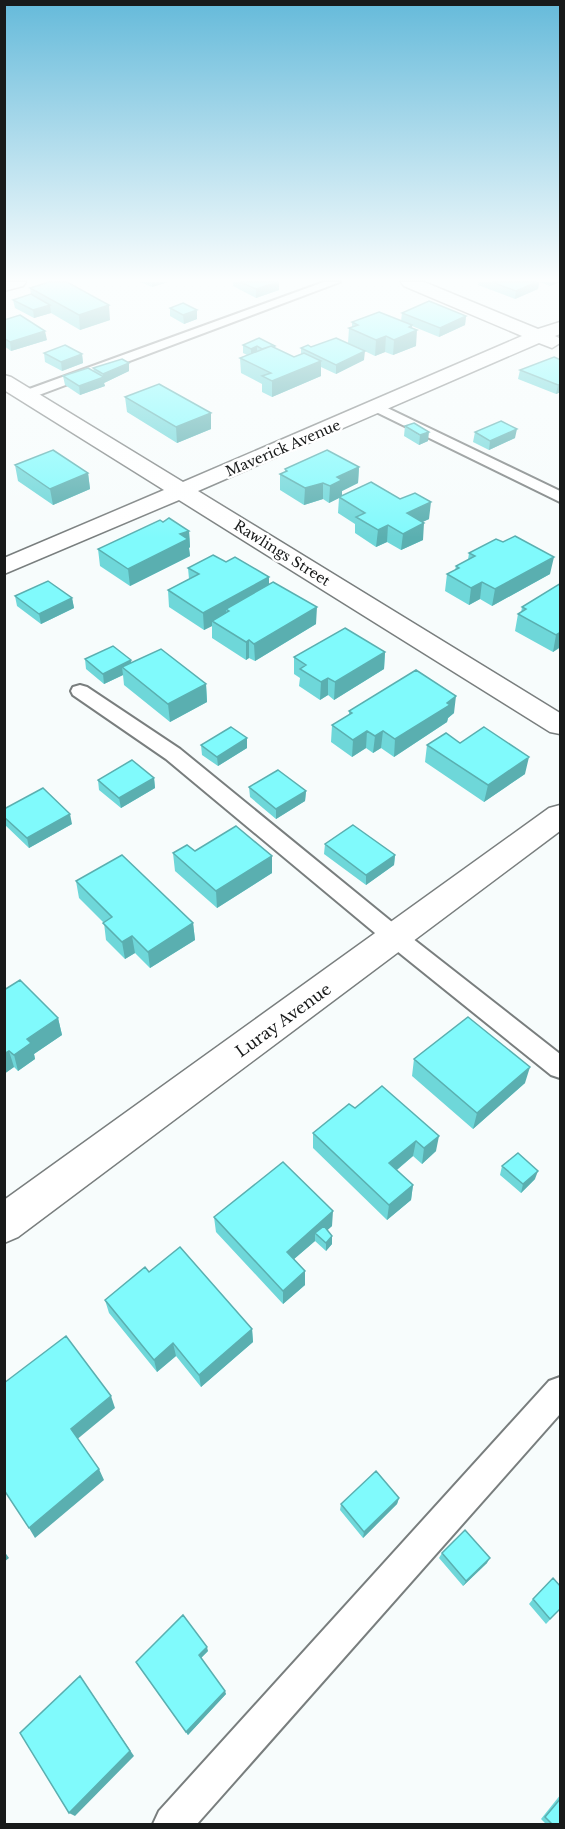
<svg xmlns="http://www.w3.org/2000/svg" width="565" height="1829" font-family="'Libre Baskerville',serif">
<rect width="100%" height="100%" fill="#f7fcfc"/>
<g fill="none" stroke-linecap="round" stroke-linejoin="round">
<defs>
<path id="service" d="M324,282H340L31,398L26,399L19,395L21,392Z
M377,403L560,491V502L372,410L370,407L372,404Z
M80,685L87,687L180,749L403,931L560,1054V1078L551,1075L387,943L166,759L73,695L71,691L73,687Z
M560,1377V1414L197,1824H153L159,1811L549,1381Z"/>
<path id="minor" d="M4,282H26L23,286L4,291Z
M401,282H424L538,329L560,322V334L555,336L559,338L560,343L552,348L539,343L198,491L560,713V734L550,732L179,500L4,574V558L164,490L4,390V375L11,377L183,482L522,336L404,286Z
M560,805V831L18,1237L4,1243V1200L549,808Z"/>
</defs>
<use href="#service" stroke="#797e7e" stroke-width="4"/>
<use href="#minor" stroke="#797e7e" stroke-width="3"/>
<use href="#service" fill="#fff" fill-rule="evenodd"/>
<use href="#minor" fill="#fff" fill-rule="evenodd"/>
</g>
<path fill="#6ed7d9" d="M140,282H168L152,287Z
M233,282H279V290L256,298L233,286Z
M479,282H539L538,289L515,299L478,285Z
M540,282H560L550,286Z
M30,288L110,320L80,330L51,313L34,318L15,308L13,300L31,294Z
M170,308L197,319L184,324L170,316Z
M402,313L466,316L465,325L439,337L412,326L416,346L393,355L385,352L375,356L348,343L349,328L352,327V322L401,321Z
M4,320L47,340L11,351L4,346Z
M243,345L275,346V348L294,357L301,354V348L311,347L364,360L336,374L321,367V376L272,397L262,392V384L241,373L240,358L247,355L243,353Z
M44,353L82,354L83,363L62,371L45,362Z
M561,360V392L556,394L518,379L520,370Z
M93,368L129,371L104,383L105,386L80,395L65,385L63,376L94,371Z
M125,397L211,413V429L177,443L127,412Z
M405,426L428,441L419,445L404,436Z
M475,432L515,438L489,450L473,442Z
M15,465L88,473L90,489L53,505L18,481Z
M359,467L358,483L342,491V495L429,519L422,522L423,540L401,550L387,542L376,547L355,533V524L338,513L339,498L329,503L323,499L304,505L280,490V474L285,472V469Z
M163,522L189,531L190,547L189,548L190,556L130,586L100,566L98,549Z
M469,553L550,574L492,606L480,599L469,605L445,591L447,574L455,570L456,566L468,560Z
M226,562L269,585L316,624L255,661L249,658L246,660L212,638V626L204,630L169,607L168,590L189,579L188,568Z
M561,583V647L553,652L515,631L518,614L521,613L522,607Z
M15,596L72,598L74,608L41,624L17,606Z
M385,652L384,669L334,700L328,695L320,700L299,686L300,678L294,674V657Z
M85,659L132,663L206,684L207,702L170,722L124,685L123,675L104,684L86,669Z
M349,711L454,713L448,718L447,722L394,757L381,748L373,753L366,748L352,757L331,742L332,725L349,715Z
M460,743L525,774L484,802L425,762L427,745Z
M201,745L247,748L218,766L202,755Z
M154,778L155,788L121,808L99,790L98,780Z
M249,787L306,791L305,801L276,819L250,797Z
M4,809L72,824L29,848L4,824Z
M325,844L395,855L394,865L366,885L324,854Z
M195,851L272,873L217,908L175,871L173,853Z
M76,881L193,923L195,940L150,968L135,953L125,959L106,940L104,923L79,898Z
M4,990L58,1018L62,1035L34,1054L35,1059L18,1071L14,1067L4,1074Z
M414,1059L525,1083L473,1129L412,1076Z
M355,1108L436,1151L422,1164L413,1156L397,1170L413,1185L411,1200L387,1220L313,1148V1133Z
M502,1166L535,1179L521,1193L500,1175Z
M214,1217L332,1226L327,1230L332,1244L326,1251L315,1241L294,1259L305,1271V1285L283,1304L216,1232Z
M149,1272L252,1329L253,1342L201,1387L176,1356L157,1372L109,1313L105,1300Z
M399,1498L397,1504L363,1538L340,1510L341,1504Z
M442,1553L487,1563L463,1586L439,1558Z
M533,1599L561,1608L546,1624L529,1604Z
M208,1651L201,1658L226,1694L188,1735L136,1662Z
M561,1794V1824H546L541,1819Z"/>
<path fill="#5aafb0" d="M152,282H168L152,287Z
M279,282V290L256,298V289Z
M537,282H539L538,289L515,299L516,291Z
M551,282H560L550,286Z
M50,305L51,313L34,318L33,310Z
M109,305L110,320L80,330L79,315Z
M197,310V319L184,324L183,315Z
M466,316L465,325L439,337L440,328Z
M412,325L411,333L417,330L416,346L393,355L394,340L409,327Z
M45,331L47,340L11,351L10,342Z
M386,336L385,352L375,356L376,340Z
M257,346V355L251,357V349Z
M365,351L364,360L336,374V365Z
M82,354L83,363L62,371L61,362Z
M321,361V376L272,397V381Z
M129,363V371L104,383L105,386L80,395L79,386L103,378V374Z
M561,384V392L556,394L558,385Z
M211,413V429L177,443L176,427Z
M517,429L515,438L489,450L490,441Z
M429,432L428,441L419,445L420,435Z
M359,467L358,483L342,491V497H339V498L329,503L330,486L337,477Z
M88,473L90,489L53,505L50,489Z
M323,483V499L304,505L305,488Z
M431,502L429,519L406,530L407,513Z
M424,523L423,540L401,550L403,534Z
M388,525L387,542L376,547L378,530Z
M189,531L190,547L189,548L190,556L130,586L128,569L180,534Z
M554,557L550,574L492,606L495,589Z
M269,577V594L229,611L226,609V618L212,621V626L204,630L203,613Z
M482,582L480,599L469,605L471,588Z
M72,598L74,608L41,624L39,614Z
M317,607L316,624L255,661L254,644Z
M561,632L560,647L553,652L556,635Z
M249,640V658L246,660V642Z
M385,652L384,669L334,700L335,682Z
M131,660L132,670L122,667L123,675L104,684L103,674Z
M328,678V695L320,700L321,682Z
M206,684L207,702L170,722L168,704Z
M456,696L454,713L448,718L447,722L394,757L395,739Z
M367,731L366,748L352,757L353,740Z
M383,731L381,748L373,753L375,736Z
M247,738V748L218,766L217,757Z
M529,757L525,774L484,802L488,785Z
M154,778L155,788L121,808L119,798Z
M306,791L305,801L276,819V809Z
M70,814L72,824L29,848L27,838Z
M395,855L394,865L366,885V875Z
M272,856V873L217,908L216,891Z
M193,923L195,940L150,968L148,952Z
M132,936L135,953L125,959L122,942Z
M58,1018L62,1035L34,1054L35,1059L18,1071L14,1055L27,1039Z
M9,1051L14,1067L4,1074V1054Z
M530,1067L525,1083L473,1129L477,1113Z
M439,1136L436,1151L422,1164L424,1148Z
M416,1141L413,1156L387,1178L389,1163Z
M538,1171L535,1179L521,1193L523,1184Z
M413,1185L411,1200L387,1220L389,1205Z
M333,1211L332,1226L320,1237L315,1233V1241L286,1266L287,1252Z
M332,1236V1244L326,1251V1243Z
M305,1271V1285L283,1304V1291Z
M252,1329L253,1342L201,1387L199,1375Z
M173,1343L176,1356L157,1372L154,1360Z
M111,1396L115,1408L75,1441L71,1429Z
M99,1469L104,1480L35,1538L29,1528Z
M399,1498L397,1504L363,1538L364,1532Z
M4,1551L9,1558L4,1562Z
M490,1558L487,1563L463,1586L466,1581Z
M207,1647L208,1651L200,1659L199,1655Z
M80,1676L134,1756L75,1816L69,1813Z
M225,1691L226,1694L188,1735L186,1732Z"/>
<path fill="#80fafc" stroke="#5aafb0" stroke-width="1.5" d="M49,282H67L109,305L79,315L30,288Z
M240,282H278L256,289Z
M492,282H537L516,291Z
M31,294L50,305L33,310L13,300Z
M429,301L466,316L440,328L402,313Z
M183,303L197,310L183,315L170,308Z
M379,312L412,325L409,327L417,330L394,340L386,336L376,340L349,328L358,325L352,322Z
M20,315L45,331L10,342L4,338V320Z
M259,338L275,346L273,347L271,346L262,349L257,346L251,349L243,345Z
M336,338L365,351L336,365L301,348L308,345L311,347Z
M65,345L82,354L61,362L44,353Z
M271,346L294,357L304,353L321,361L272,381L262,376L271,373L240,358Z
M554,357L561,360V384L558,385L520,370Z
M122,359L129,363L103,374L93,368Z
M88,368L104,377L79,386L63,376Z
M159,384L211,413L176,427L125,397Z
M501,421L517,429L490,441L475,432Z
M414,423L429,432L420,435L405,426Z
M53,450L88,473L50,489L15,465Z
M327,450L359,467L337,477L342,480L330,486L323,483L305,488L280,474L287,471L285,469Z
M371,482L400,499L415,493L431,502L407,513L424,523L403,534L388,525L378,530L356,517L365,513L339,497Z
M169,518L189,531L180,534L188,539L128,569L98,549L160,520L163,522Z
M515,536L554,557L495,589L482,582L471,588L447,574L459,568L456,566L475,556L469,553L496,539L503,542Z
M213,555L226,562L235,557L269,577L203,613L168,590L199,574L188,568Z
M48,581L72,598L39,614L15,596Z
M273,582L317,607L254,644L249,640L246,642L212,621L229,611L226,609Z
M561,583V632L556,635L518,614L526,609L522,607Z
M345,628L385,652L335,682L328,678L321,682L300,669L306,665L294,657Z
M113,646L131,660L103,674L85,659Z
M161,649L206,684L168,704L122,667Z
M416,670L456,696L447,703L450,705L395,739L383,731L375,736L367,731L353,740L332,725L352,713L349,711Z
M231,727L247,738L217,757L201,745Z
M484,727L529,757L488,785L427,745L446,733L460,743Z
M132,760L154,778L119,798L98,780Z
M278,770L306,791L276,809L249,787Z
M43,788L70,814L27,838L4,817V809Z
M353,825L395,855L366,875L325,844Z
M236,826L272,856L216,891L173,853L187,845L195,851Z
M122,855L193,923L148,952L132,936L122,942L103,923L112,917L76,881Z
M20,980L58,1018L27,1039L31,1043L14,1055L9,1051L4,1054V990Z
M468,1017L530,1067L477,1113L414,1059Z
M382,1086L439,1136L424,1148L416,1141L389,1163L413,1185L389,1205L313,1133L349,1104L355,1108Z
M518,1153L538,1171L523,1184L502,1166Z
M283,1162L333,1211L287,1252L305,1271L283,1291L214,1217Z
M324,1226L332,1236L326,1243L315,1233Z
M180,1247L252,1329L199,1375L173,1343L154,1360L105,1300L145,1267L149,1272Z
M66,1336L111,1396L71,1429L99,1469L29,1528L4,1490V1383Z
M376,1471L399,1498L364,1532L341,1504Z
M465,1530L490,1558L466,1581L442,1553Z
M553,1578L561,1587V1608L550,1619L533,1599Z
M183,1615L207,1647L199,1655L225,1691L186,1732L136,1662Z
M80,1676L130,1751L69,1813L20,1733Z
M561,1798V1824H552L545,1817Z"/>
<linearGradient id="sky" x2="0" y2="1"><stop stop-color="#65bada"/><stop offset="0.52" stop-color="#fbfefe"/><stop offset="1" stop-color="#fbfefe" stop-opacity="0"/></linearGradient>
<rect width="565" height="538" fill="url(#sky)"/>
<g text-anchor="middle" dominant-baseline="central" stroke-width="5" stroke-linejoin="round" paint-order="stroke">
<g font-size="14" fill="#181a1a" stroke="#fff">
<text transform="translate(283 448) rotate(-23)">Maverick Avenue</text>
<text transform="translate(282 553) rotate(32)">Rawlings Street</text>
</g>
<g font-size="16" fill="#181a1a" stroke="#fff">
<text transform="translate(283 1020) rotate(-36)">Luray Avenue</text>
</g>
</g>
<rect width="565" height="1829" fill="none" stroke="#181a1a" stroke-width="12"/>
</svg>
